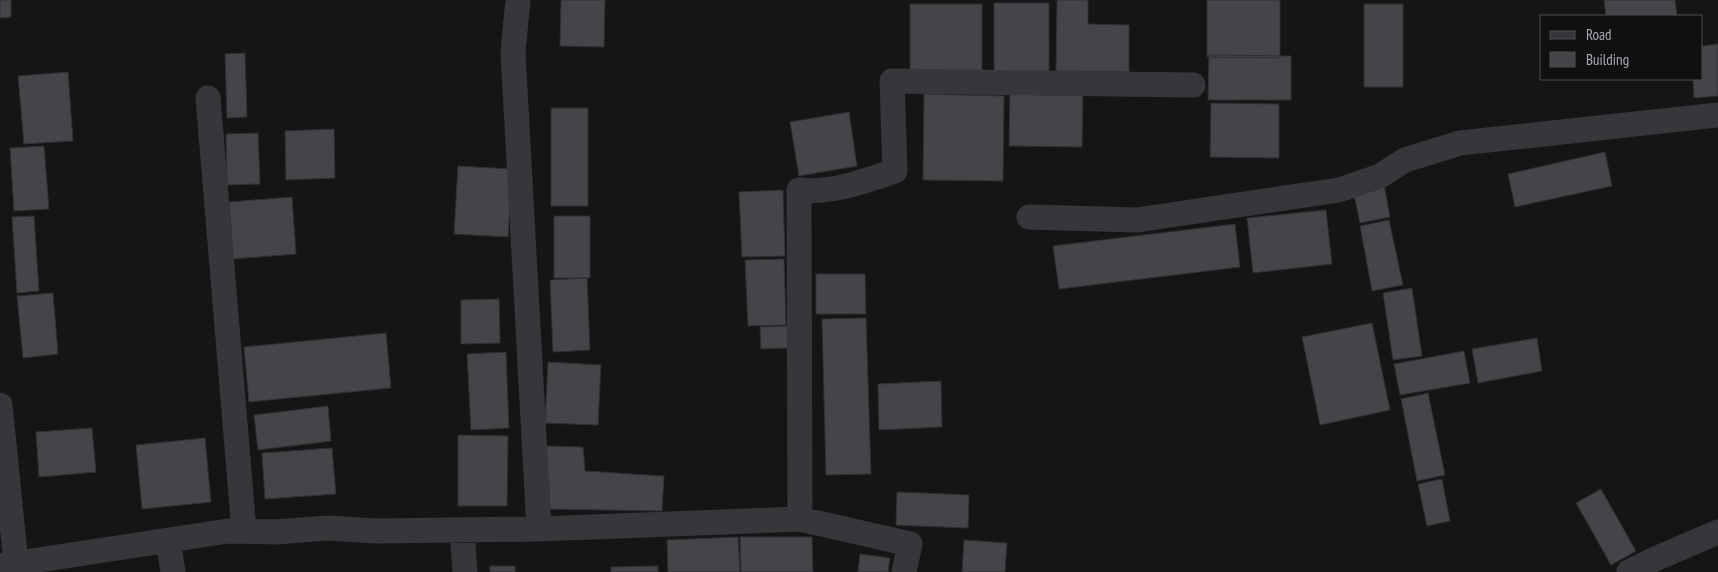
<svg xmlns="http://www.w3.org/2000/svg" width="1718" height="572" font-family="'PT Sans Narrow',sans-serif">
<rect width="100%" height="100%" fill="#151516"/>
<path fill="#444549" stroke="#302f32" d="M0,0H11V17L0,18Z
M561,0H605L604,47L560,46Z
M1057,0H1088V24L1129,25V72L1056,71Z
M1207,0H1280V58L1207,57Z
M1604,0H1675L1677,16H1606Z
M994,3H1049V74H994Z
M910,4H982V73H910Z
M1364,4H1403V87H1364Z
M1718,44V96L1694,98L1693,79H1702V46Z
M245,53L247,117L227,118L225,54Z
M1209,55L1291,56V100H1208Z
M68,72L73,141L24,144L18,76Z
M1010,93L1083,94L1082,147L1009,146Z
M924,94L1004,96L1003,181L923,180Z
M1211,103L1279,104V158L1210,157Z
M551,108H588V206H551Z
M849,112L857,166L799,176L790,122Z
M334,129L335,178L286,180L285,131Z
M258,133L260,184L227,185L226,134Z
M44,146L49,209L14,211L10,148Z
M1605,152L1612,186L1515,207L1508,174Z
M458,166L512,169L508,237L454,234Z
M1384,184L1390,217L1360,223L1353,190Z
M783,190L785,256L742,257L739,192Z
M292,197L296,254L233,259L229,202Z
M1326,210L1332,264L1253,273L1247,218Z
M34,216L39,291L17,293L12,217Z
M554,216H590V278H554Z
M1389,220L1403,285L1372,291L1360,226Z
M1235,224L1240,267L1059,289L1053,246Z
M784,259L786,325L748,326L745,260Z
M816,274H865L866,314H816Z
M587,278L590,350L553,352L550,280Z
M1412,288L1422,356L1393,360L1383,293Z
M53,293L58,354L23,358L17,296Z
M499,299L500,343L461,344V300Z
M866,318L871,474L826,475L822,319Z
M1372,323L1390,410L1320,425L1302,337Z
M788,326L789,348L761,349L760,327Z
M386,333L391,388L249,402L244,347Z
M1537,338L1542,371L1478,383L1472,349Z
M1464,351L1470,383L1400,395L1394,364Z
M506,352L509,428L471,430L467,354Z
M548,362L601,365L598,425L545,423Z
M941,381L942,427L879,430L878,384Z
M1428,393L1445,475L1417,481L1401,399Z
M328,406L331,441L258,450L254,415Z
M92,428L96,472L39,477L36,432Z
M458,435L508,436L507,506H458Z
M205,438L211,502L142,509L136,445Z
M546,446L583,447L585,471L664,476L662,511L550,509Z
M332,448L336,494L265,499L262,453Z
M1442,479L1450,521L1427,526L1418,484Z
M1601,489L1636,551L1611,565L1576,503Z
M897,492L969,495L968,528L896,525Z
M738,537L740,572H668L667,540Z
M740,537H812L813,572H741Z
M964,540L1007,543L1005,572H962Z
M860,554L890,558L888,572H858Z
M490,566H515V572H490Z
M658,566V572H611V567Z"/>
<g fill="none" stroke-linecap="round" stroke-linejoin="round">
<path stroke="#36373b" stroke-width="25" d="M518,0L513,52L539,529
M208,98L244,531
M1029,217L1137,220L1339,190L1380,176L1405,160L1460,143L1718,115
M0,405L16,563
M800,519L910,544L904,572
M462,530L465,572
M168,540L173,572
M0,566L228,531L275,532L328,528L376,531L539,529L800,519L799,190C830,194 865,181 895,171L892,81L1193,85
M1629,572L1655,559L1718,532"/>
</g>
<rect x="1540" y="15" width="162" height="65" fill="#101011" stroke="#4d4e53"/>
<rect x="1550" y="31" width="25" height="8" fill="#36373b" stroke="#4d4e53"/>
<text x="1586" y="40" font-size="15" fill="#a8abb5">Road</text>
<rect x="1550" y="52" width="25" height="15" fill="#444549" stroke="#4d4e53"/>
<text x="1586" y="65" font-size="15" fill="#a8abb5">Building</text>
</svg>
